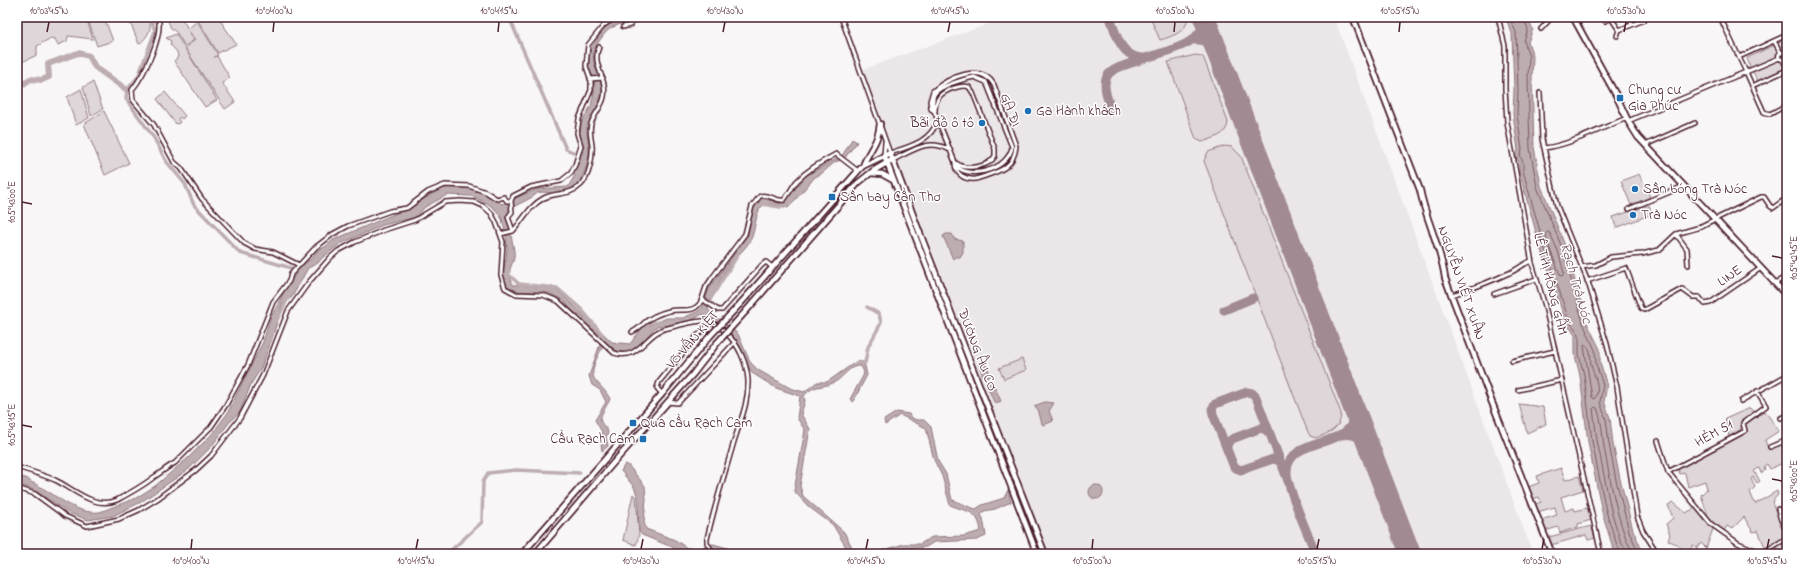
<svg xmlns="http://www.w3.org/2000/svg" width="1804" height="571" font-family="'Indie Flower',sans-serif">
<rect width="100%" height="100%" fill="#f8f6f7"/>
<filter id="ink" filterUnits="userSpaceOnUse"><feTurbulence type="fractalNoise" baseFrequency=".025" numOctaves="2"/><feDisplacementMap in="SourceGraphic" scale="8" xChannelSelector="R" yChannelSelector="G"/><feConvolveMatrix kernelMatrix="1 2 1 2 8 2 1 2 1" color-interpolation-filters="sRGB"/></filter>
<g filter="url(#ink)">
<path fill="#ebe6e8" d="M986,17H1334L1533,554H1049L862,70L988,24Z"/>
<path fill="#ded6d9" stroke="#947a82" d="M17,17H60L63,22L61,17H86L93,39L68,36L67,41L58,45L55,39L51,38L37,46V55L22,62L21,60L17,61Z
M87,17H104L113,41L97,46Z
M128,17H148C154,27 147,38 139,44Z
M162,17H181L188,29L197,21L218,55L214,57L217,56L230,78L222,83L235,102L225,109L185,48L195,40L189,31L194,40L185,46L176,32L170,27V25L167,19L163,20Z
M196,17H218L236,44L218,53Z
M1150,17H1187C1189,31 1171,37 1160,40Z
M176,34L217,100L205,107L174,61L178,57L177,52L170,44L171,41L166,38Z
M1787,39V69L1762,81H1758L1753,72L1755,70L1754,68L1751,69L1747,58Z
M1195,55L1202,56L1204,59L1228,122C1227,136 1213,138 1202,142L1196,139L1168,62Z
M93,82L103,109L91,116L83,87Z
M81,89L89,118L76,125L67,97Z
M165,92L185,116L182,119L180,117L178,119L180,122L178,124L175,123L157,99Z
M104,111L129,163L105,175L84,124Z
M1225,146L1232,147L1241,156L1341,413C1341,429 1329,433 1316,438L1310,436L1307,430L1204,161L1208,152Z
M1639,174L1650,197L1631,205L1621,181Z
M1649,205L1652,214L1616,228L1613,217Z
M1022,359L1026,370L1004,379L999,368Z
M1519,404L1543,407L1546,424L1527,433Z
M1750,408L1754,413L1742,422L1741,429L1729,437L1725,419Z
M1765,411L1779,431L1765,440L1767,446L1786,442L1787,444V461L1770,469L1767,464L1764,466L1765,470L1761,473L1759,468L1754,471L1760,481L1757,483L1753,477L1751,479L1755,487L1750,492L1755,504L1777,491L1778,495L1774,499L1773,505L1786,537L1766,549L1758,531L1753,532L1744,517L1732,529L1727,526L1724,531L1709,519L1701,495L1707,489L1705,481L1688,487L1685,473L1680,474L1678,469L1747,431L1746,424Z
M1561,468L1565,480L1579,476L1583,490L1561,497L1565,511L1574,508L1575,511L1587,508L1591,520L1578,524V527L1560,533L1558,527L1545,531L1541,520L1557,515L1555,507L1537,512L1535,504L1541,502L1539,497L1532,499L1528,487L1539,483L1537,476Z
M633,494L636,497L639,535L636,545L623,540Z
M1673,502L1686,513L1695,508L1713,529L1704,554H1702L1706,548L1701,543L1697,548L1693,545L1688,553L1676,544L1668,540L1670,535L1666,524L1673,518L1668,505Z
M1591,526L1595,538L1588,540L1586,535L1551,545L1549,537Z
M1787,541V553L1771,554L1778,550L1777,546Z"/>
<path fill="#bdadb0" stroke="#8f747b" d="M627,17H631C626,23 620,24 613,27C606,30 599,41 595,48C589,61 601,76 602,89C602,103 590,116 587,129C586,137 590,143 589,150C589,165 580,188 565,193C556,196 546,190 537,193C534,198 515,205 508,210C506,217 513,242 514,251C516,266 504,267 513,285H518L548,288L553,286L612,342L630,344L642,328L667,318H683L697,312L702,308L709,289L748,235L753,209L762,198L782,204L807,175L842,156L852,139L857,142L844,159L835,162L821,174L815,177L788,208C780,206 768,201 761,207C756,212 755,231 751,239C746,249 737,255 731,263C720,278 712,293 708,310L738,334L750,362L758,370L790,388L804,392L817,382H827L857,361L864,362L867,375L853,402L850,399L863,376L864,372L861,366C849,365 844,377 835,382C822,389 815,383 804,396L805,401L801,414L810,429L800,486L803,496L844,532L854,551L861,554H850L833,525L809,507L794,491L805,430L797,418L800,396L776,388L752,373L733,338L714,320L702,314C689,324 673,326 657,326C638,344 633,366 605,343C600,352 587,372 596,381C601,387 606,391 610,399C608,405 598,416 601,422C603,426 607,428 608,432L606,437L608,446L602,451L600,436L602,432L595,420L606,402L600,390L592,385L589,376L600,344L601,335L585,324L583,318L571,310L563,300L548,293L512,291L505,284L501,276L506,259L507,249L506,235L502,219L496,210L487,203L471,196L447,195L425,207L416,217L383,225L340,244L322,258L318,263L308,268L292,297L282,304L273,336L261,368L251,384L240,412L229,423L211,447L189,469L141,502L113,516L88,520L69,513L34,490L17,484V475L28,479L31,482C54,492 74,515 100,512L136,498L155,486L188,458L212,434L227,414L263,342L271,317L286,288L302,265L311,259L319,249L325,247L333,240L411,207L439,190L456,185L477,188L502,204L537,189L568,187L574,177L575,167L580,161L583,153L580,134L581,123L591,106L595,87L594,78L587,66L588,53L606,26Z
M1505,17H1526L1533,29L1528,42L1533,56L1532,78L1534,147L1541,186L1566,248L1586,321L1600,349V363L1607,385L1604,401L1610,418L1613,444L1620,479L1633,530L1641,548L1647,554H1619L1613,548L1602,512L1588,442L1580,376L1575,355V335L1566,323L1544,256L1537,243V236L1519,171V162L1515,156L1518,150L1513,114L1514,90L1512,33Z
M946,234H952L954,239L963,241V252L960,257H955L953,259L943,236Z
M985,362L991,376L986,378L983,377L979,365Z
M992,381L1001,401L996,403L994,402L986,383Z
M1045,402L1054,403L1049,411L1053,421L1044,425L1042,424L1038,409L1034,406Z
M897,412L909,414L911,418L917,420H924L931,427L938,461L946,474L952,500C961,502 967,507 976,509L982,505L1004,498L1008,490L1011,502L995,509L984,511L981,515L983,518L986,536L977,540L934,542L926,547L903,549L891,554H870L904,544H920L932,537L964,536L981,531C978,510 967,512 950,505L942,476L934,460L926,428L900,415L885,425L884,420Z
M625,464L628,465L645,486L646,499L644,522L646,529L675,540L687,548L701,549L706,545L713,544L728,548L733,554L718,551H711L705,554H683L672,547L642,535L639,531L638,498L634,487L621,471Z
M1089 492a7 7 0 1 1 14 0a7 7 0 1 1-14 0Z"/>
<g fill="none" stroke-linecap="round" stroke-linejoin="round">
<path stroke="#785860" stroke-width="1" d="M1509,17L1516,32L1518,90L1517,114L1522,150L1520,156L1523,162V171L1541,235V242L1548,255L1569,321L1579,334V354L1584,375L1592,441L1606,511L1617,545L1622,554
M1523,17L1528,29L1524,41L1529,57L1528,79L1530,148L1537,187L1563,250L1583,323L1595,350L1596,364L1603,385L1600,402L1606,419L1609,444L1616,480L1629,531L1637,549L1641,554
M1548,232L1550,233L1558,251L1564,273L1562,276L1560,275C1556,263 1547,245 1546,234Z
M1586,345C1592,350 1590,358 1591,365C1594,376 1602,389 1594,399L1592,397L1584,346Z
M1627,554L1626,549L1621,543L1611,510L1597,440L1593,409L1595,407L1597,408C1602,421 1602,433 1604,447C1609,474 1619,533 1634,554"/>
<path stroke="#bdadb0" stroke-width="3.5" d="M151,17L155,31L138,77L127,90L126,99L154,138L166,161L185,184L194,205L240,253L298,270
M509,17L566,149L585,157
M762,204L780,207L784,204
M509,270L508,274L519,284L557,288L581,309L602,334
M711,298L737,256
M277,320L288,298
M645,329L649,323L660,322
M860,363H865L868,347L881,323L879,314L867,307
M447,554L482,522L483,481L488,473L516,470L580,473"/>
<path stroke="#bdadb0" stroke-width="6" d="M17,89L30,79L42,80L49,77L48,64L78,53L89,56L95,67L127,90"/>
<path stroke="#a18a91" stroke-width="9" d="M1110,17C1116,35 1122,60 1146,58C1166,51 1206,44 1204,17
M1192,40C1206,38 1214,45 1220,57
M1111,108C1095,70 1112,70 1143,59
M1224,310L1253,298
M1341,435C1357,432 1366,441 1372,455
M1227,450V444L1232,439L1261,428L1266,430L1270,434
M1282,465L1278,460L1273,459L1241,470L1234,467L1213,414L1212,409L1215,404L1247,392L1252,393L1256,397L1288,481
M1316,554C1309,537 1286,486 1287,471C1289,431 1369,454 1351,400"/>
<path stroke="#a18a91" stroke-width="22" d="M1204,17L1410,554"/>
<defs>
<path id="street" d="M158,17C164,35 144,75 132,90L133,100L154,125L174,162L181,168L202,199L244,243L255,249L273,252L299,265
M841,17L890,153C911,146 930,142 938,120
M1498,17L1505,46V89L1507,122L1532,263L1545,306L1601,554
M1603,17L1605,21L1611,18L1619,30
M1628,17L1632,24
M623,27L630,25L637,17
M1541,29L1552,17
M1617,36L1619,30L1644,20
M1774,41L1781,53
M1778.5 56a3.5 3.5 0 1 1 7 0a3.5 3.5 0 1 1-7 0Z
M1739,57L1787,35
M1779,58L1746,72L1764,112L1770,114L1787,105
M1783,60L1787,68
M974,77L986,82L1012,147C1009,168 973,180 957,167L933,108C933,104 932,99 934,95C938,86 964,79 974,77Z
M590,79L603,78
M1752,86L1787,70
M1540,93L1542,139L1557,206L1588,282L1607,344L1617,387L1637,516L1643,531L1658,554
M934,111L931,109L930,101L933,91C948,78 981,62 994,85L1016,146C1014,170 996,172 976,179C966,180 955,175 955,163
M935,111C935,106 936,101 940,96C945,90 962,84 969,87L973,93L995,149V156C989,167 966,171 956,163
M1628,121L1746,72L1720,17
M1645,145L1695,123
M1544,148C1571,145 1601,128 1627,118
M884,155L885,142
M893,160C914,150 928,138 950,150
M511,201L513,196L531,187L561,181L571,173L575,165L581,146L577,133L579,119L591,90V81L586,66L588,45L604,25L613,19L620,17
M1629,209L1684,186
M500,234L513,231C523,220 529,206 544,198C556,192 570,196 581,185C589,177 593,157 592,145C591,138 589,131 591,124C594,114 602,107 604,97C608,78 591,65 599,47
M1676,234L1687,249L1688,265
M1581,267L1596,265L1611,257L1642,254L1659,250L1676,234L1697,228L1761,197H1764L1770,206L1773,208L1787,198
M1587,281L1626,268L1641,308L1644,310L1682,289L1693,297H1699L1705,304L1710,303L1761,268
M1775,283L1787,276
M1494,294L1536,279
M1452,295C1471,289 1490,282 1509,273C1517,270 1523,264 1531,261
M702,299L706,287L712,278L745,234L752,206L760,196C769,193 776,202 784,200C789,194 792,187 797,181C808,169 822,162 836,154L858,171
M632,332C637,330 640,327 644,323C651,317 661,313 669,311C682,308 696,315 702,299L718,310H722L762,265L766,262L772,267
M1512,361L1555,351
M1518,390L1562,380
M662,394L657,388L659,382L697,336L712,322
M1741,401L1787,375
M667,402L678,403L735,342
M1781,418L1787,415
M1658,441L1668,472L1745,431L1743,423L1766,406L1757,391
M1770,447L1787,440
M17,467C30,471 43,475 55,480C74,489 95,510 117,500C130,493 143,486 154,477C161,473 167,467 175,463L211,427L226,405L248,365L273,302L289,281L291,274L316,247L333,234L348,226L390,211L407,208L428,192L445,185L469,186L486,192L497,199L504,197L507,201H511L512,212L508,217L513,231
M1668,472L1711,524L1738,543L1762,553L1787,538
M17,488L35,494L65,516L87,526L119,519L139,510L157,499L196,470L211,456L240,418L263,375L288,311L309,282L330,258L338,251L355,242L384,230L415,220L445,202L460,201L474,202L483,206L491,213L496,222L503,242L501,275L505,288L516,294L543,295L558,301L614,353C640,362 646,331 668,328C676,326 702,320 707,321C716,323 722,328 727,334C739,345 747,364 748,380C749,403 739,424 733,445C724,476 714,508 707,539V543L714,554
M1778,509L1781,520L1787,530"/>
<path id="secondary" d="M1353,17L1420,190C1426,221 1441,247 1445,278L1491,400L1552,554
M1573,17L1616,95L1628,121L1638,137L1787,296
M884,155L1037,554
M863,166C869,149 878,144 880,124
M871,173L882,174L893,180
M740,304L858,171L863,166L890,153L916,223L1045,554
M746,311L858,183L873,171L890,161
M522,554L662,394L710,336
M535,554L615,461L693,374L717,343"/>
</defs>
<use href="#street" stroke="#4a1f2b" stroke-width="6"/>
<use href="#secondary" stroke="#4a1f2b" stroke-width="8"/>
<use href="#street" stroke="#fff" stroke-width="3"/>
<use href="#secondary" stroke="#fff" stroke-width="4.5"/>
<defs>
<path id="secondary-bridge" d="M710,336L740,304
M717,343L746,311"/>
</defs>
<use href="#secondary-bridge" stroke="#4a1f2b" stroke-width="8" stroke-linecap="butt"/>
<use href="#secondary-bridge" stroke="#fff" stroke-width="4.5"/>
</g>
</g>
<path fill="none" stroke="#4a1f2b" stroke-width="1.5" d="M47,32L49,22M273,32L274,22M498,32L499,22M723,32L725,22M948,32L950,22M1174,32L1175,22M1399,32L1400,22M1624,32L1626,22M22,202L32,204M1772,256L1782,258M22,425L32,427M1772,479L1782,481M191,549L192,539M416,549L418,539M641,549L643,539M866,549L868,539M1092,549L1093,539M1317,549L1319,539M1542,549L1544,539M1767,549L1769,539"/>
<g fill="#1f6fb2" stroke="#fff" stroke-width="1.5">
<rect x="1616" y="94" width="8" height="8" rx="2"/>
<circle cx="1028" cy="111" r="4"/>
<circle cx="982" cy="123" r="4"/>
<circle cx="1635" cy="189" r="4"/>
<rect x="828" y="193" width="8" height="8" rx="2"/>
<circle cx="1633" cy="215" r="4"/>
<rect x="629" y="419" width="8" height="8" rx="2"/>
<rect x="639" y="435" width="8" height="8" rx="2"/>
</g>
<g text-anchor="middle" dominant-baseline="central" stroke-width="3" stroke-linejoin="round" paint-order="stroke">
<g font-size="14" fill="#4a1f2b" stroke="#fff" text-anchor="start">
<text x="1628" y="90">Chung cư<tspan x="1628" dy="16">Gia Phúc</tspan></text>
<text x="1036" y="111">Ga Hành khách</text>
<text x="974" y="123" text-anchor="end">Bãi đỗ ô tô</text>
<text x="1643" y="189">Sân bóng Trà Nóc</text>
<text x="840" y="197">Sân bay Cần Thơ</text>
<text x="1641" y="215">Trà Nóc</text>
<text x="641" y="423">Qua cầu Rạch Cam</text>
<text x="635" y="439" text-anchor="end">Cầu Rạch Cam</text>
</g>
<g font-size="14" fill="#4a1f2b" stroke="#fff">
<text transform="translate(1010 110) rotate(69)">GA ĐI</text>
<text transform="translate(1730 276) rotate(-35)">LINE</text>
<text transform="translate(1461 283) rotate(71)">NGUYỄN VIẾT XUÂN</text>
<text transform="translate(1550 284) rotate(76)">LÊ THỊ HỒNG GẤM</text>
<text transform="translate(693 340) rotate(-49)">VÕ VĂN KIỆT</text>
<text transform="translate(977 350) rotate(69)">ĐƯỜNG ÂU CƠ</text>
<text transform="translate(1714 434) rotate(-29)">HẺM 51</text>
</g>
<g font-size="15" font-style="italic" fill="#72515a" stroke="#fff">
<text transform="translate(1576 283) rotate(74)">Rạch Trà Nóc</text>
</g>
</g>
<rect width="1804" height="571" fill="none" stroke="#fff" stroke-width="44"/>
<rect x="22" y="22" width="1760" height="527" fill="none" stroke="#4a1f2b" stroke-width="1.5"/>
<g font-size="10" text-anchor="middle" fill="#4a1f2b">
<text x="49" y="14">10°03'45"N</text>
<text x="274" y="14">10°04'00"N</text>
<text x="499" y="14">10°04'15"N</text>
<text x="725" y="14">10°04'30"N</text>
<text x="950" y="14">10°04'45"N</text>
<text x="1175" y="14">10°05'00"N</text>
<text x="1400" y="14">10°05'15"N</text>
<text x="1626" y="14">10°05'30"N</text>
<text transform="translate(11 202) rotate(-90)" y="4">105°43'00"E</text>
<text transform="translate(1793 258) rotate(-90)" y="4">105°42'45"E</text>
<text transform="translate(11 425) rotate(-90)" y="4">105°43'15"E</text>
<text transform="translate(1793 481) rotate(-90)" y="4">105°43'00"E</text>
<text x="191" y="564">10°04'00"N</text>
<text x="416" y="564">10°04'15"N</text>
<text x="641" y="564">10°04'30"N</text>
<text x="866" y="564">10°04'45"N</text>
<text x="1092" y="564">10°05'00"N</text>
<text x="1317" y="564">10°05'15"N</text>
<text x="1542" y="564">10°05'30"N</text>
<text x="1767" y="564">10°05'45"N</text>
</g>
</svg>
